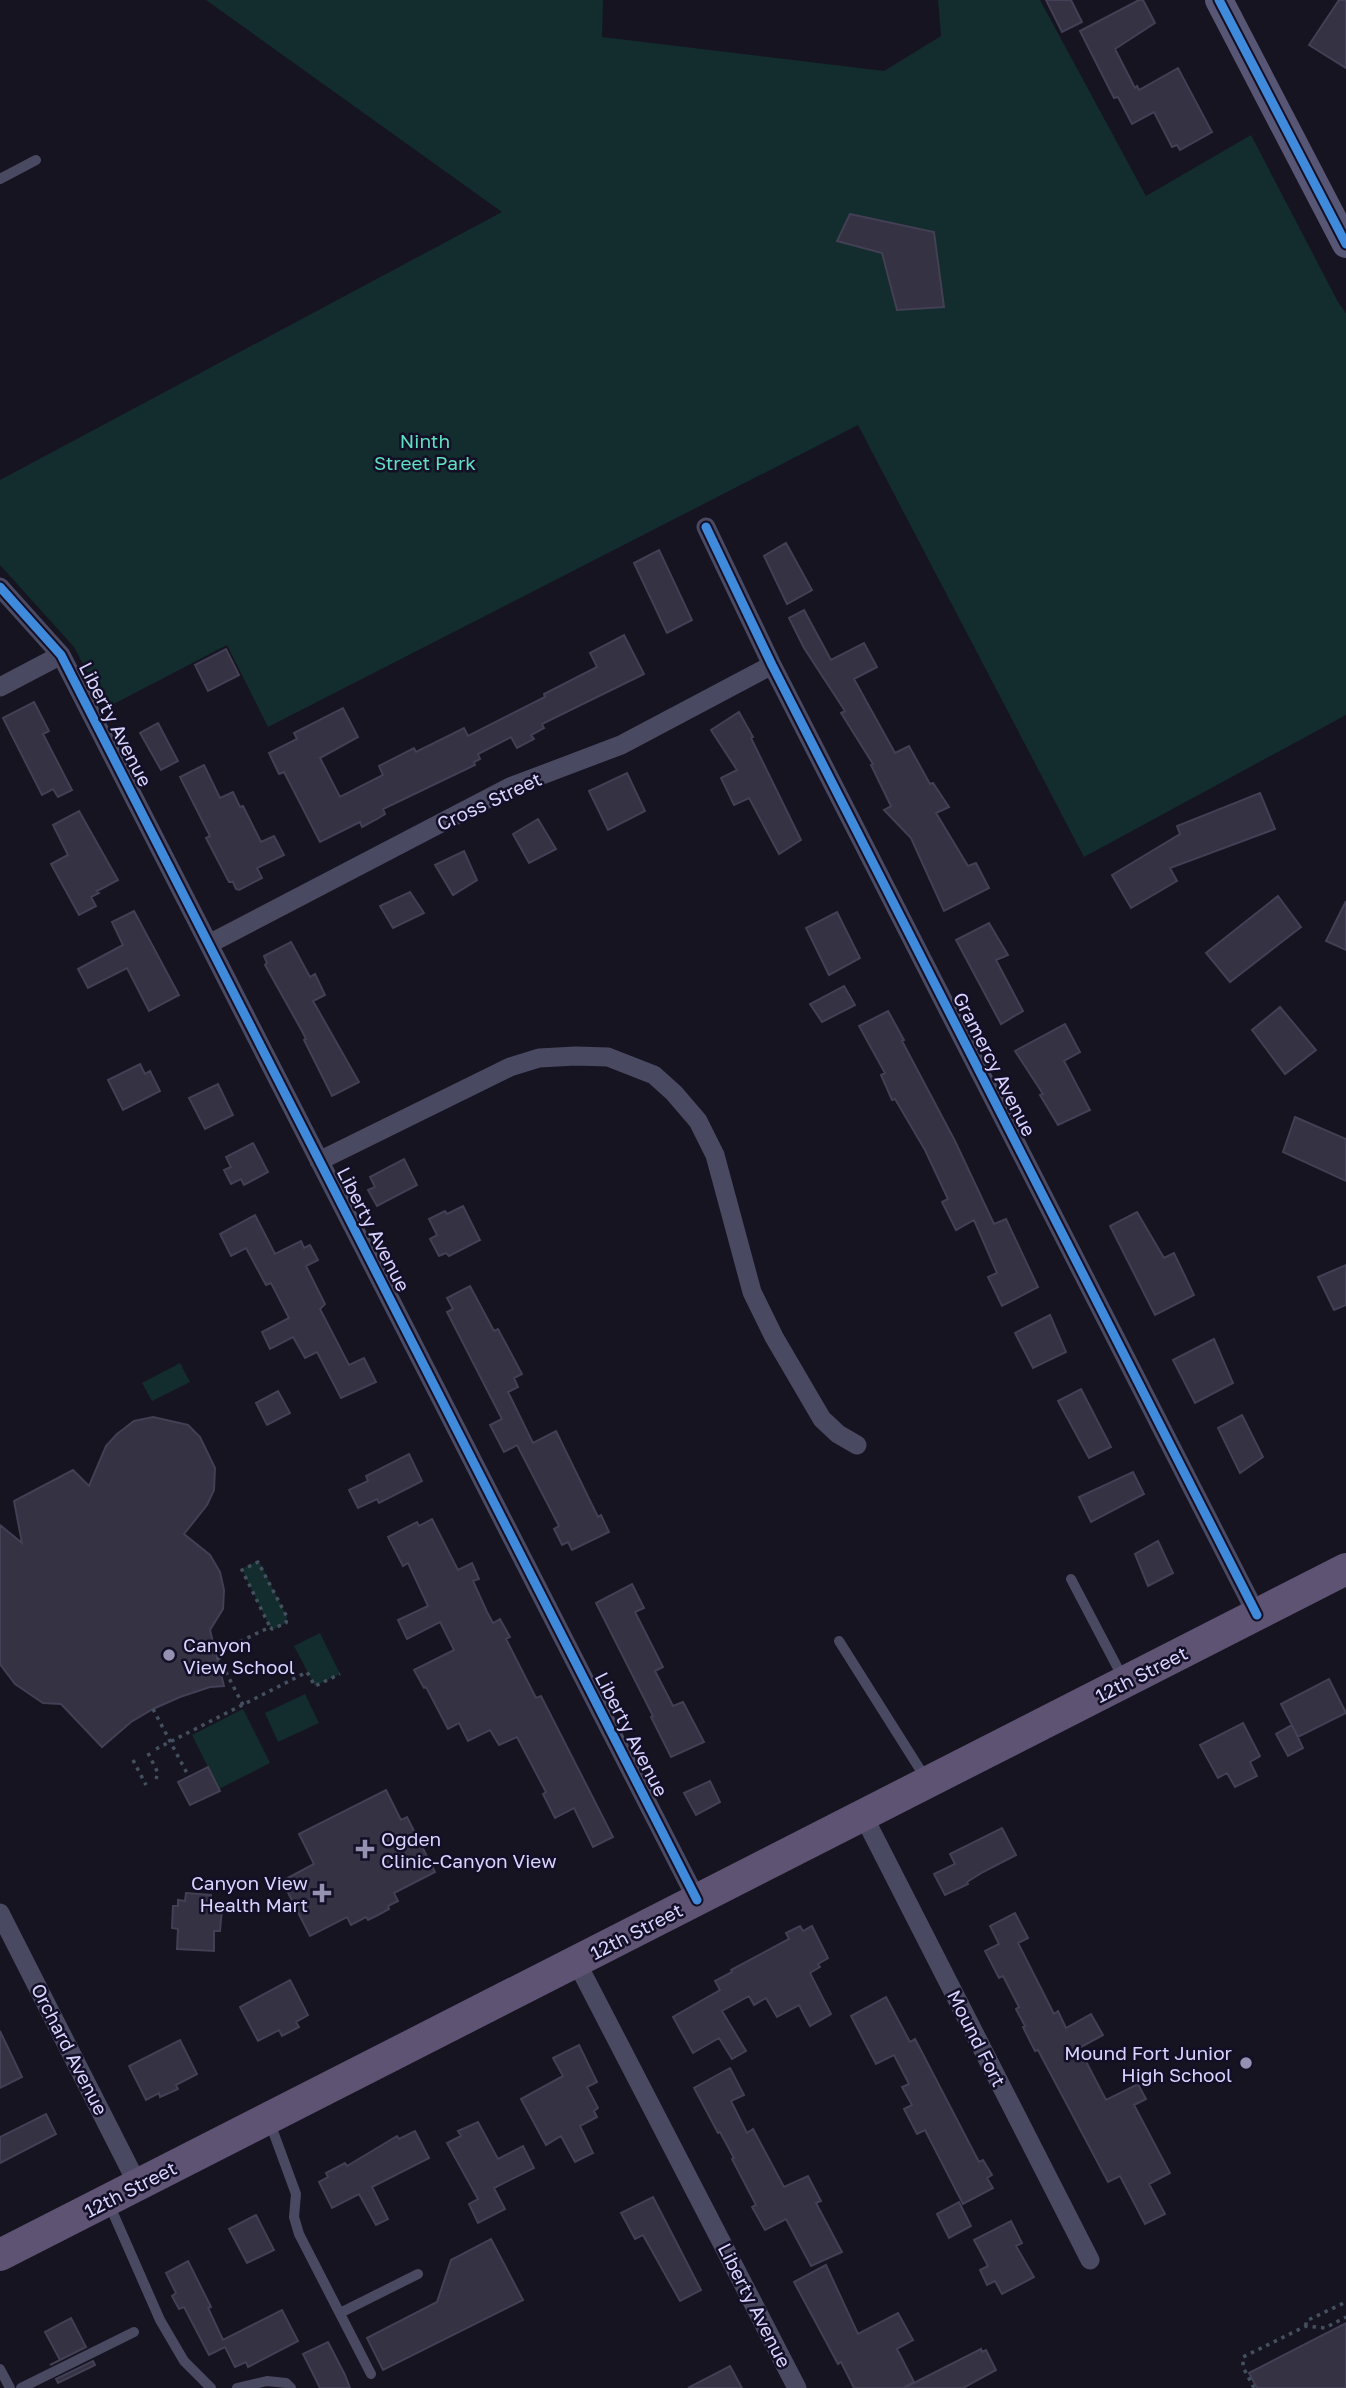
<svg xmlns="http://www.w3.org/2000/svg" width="1346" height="2388" font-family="'Golos Text',sans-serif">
<rect width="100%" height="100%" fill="#161421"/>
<path fill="#132c2d" d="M206,0H603L602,37L884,71L941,36L938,0H1040L1146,196L1251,135L1338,302L1346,313V715L1084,857L858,425L268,727L227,645L106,708L74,647L0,565V480L502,212Z
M180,1363L190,1382L152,1401L142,1383Z
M256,1562L260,1563L287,1617L286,1623L274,1629L270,1627L243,1572V1568Z
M320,1633L340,1674L315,1686L294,1646Z
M305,1694L319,1723L278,1742L265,1713Z
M243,1709L270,1763L219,1789L192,1735Z"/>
<path fill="#343243" stroke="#433f54" stroke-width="2" d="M1046,0H1071L1082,22L1062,32Z
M1139,0H1143L1155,23L1115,49L1135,88L1137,86L1139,90L1178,68L1212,132L1180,150L1177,145L1172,147L1154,112L1132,124L1118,97L1114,98L1080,31Z
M1339,0H1346V68L1309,45Z
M850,214L934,232L944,307L897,310L882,253L837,241Z
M786,543L812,590L787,604L764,556Z
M659,550L692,620L667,633L634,563Z
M804,610L831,660L864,643L877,667L854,679L895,753L909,746L930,784L933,783L949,807L936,813L968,866L976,863L989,888L944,911L911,838L884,810L891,806L871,765L873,764L841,713L845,711L804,648L789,618Z
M624,635L644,674L542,724L544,728L531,735L534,739L517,748L511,737L478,754L480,759L474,762L475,765L383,809L385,814L377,819L362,827L360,822L320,842L284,772L279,774L269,753L297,739L294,733L343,708L358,737L320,758L340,797L383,775L379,766L414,748L416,752L464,728L468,736L545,697L544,694L597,667L590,653Z
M226,649L239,675L208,691L195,665Z
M34,702L49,731L43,734L72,790L58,797L53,789L42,795L3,718Z
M739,712L753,737L751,738L801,840L779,854L749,798L734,805L721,778L737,770L711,730Z
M158,723L178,761L161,770L140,733Z
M204,765L220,798L233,792L240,807L243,806L261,842L274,836L284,855L257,868L262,878L239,890L236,889L233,882H229L206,838L210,836L180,777Z
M627,773L645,811L608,830L589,791Z
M1260,793L1275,829L1170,868L1177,881L1131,908L1112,875L1180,834L1177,826Z
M79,811L118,880L97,891L99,893L91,897L96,906L79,915L51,864L68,855L53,825Z
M538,819L556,849L529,863L513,834Z
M464,851L477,880L453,895L435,865Z
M410,892L424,913L393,928L380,906Z
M1278,896L1301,927L1230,982L1206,953Z
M1346,901V950L1326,941Z
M134,911L179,995L149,1011L127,968L88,988L78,969L123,945L112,922Z
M837,912L860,958L829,975L806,928Z
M989,923L1008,955L996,960L1023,1011L1001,1024L956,940Z
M291,942L310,977L315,974L325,995L313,1001L359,1082L332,1096L304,1040L306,1039L302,1031L265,965L267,963L264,956Z
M844,986L855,1005L822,1022L810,1004Z
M1280,1007L1316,1050L1285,1074L1252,1030Z
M888,1011L904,1040L902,1041L955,1141L994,1224L1006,1219L1038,1287L1002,1306L988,1277L997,1273L974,1220L956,1230L942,1202L948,1199L925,1150L895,1099L892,1100L881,1075L885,1073L859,1026Z
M1065,1024L1080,1052L1064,1061L1090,1110L1058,1125L1040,1095L1043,1094L1015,1051Z
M140,1064L145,1074L150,1071L160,1091L123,1110L108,1080Z
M218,1084L233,1115L205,1129L189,1098Z
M1295,1117L1346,1139V1181L1283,1152Z
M253,1143L268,1172L244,1185L241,1179L231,1184L224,1170L231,1167L226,1157Z
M404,1159L417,1185L377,1206L368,1190L375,1187L370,1177Z
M463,1206L480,1240L449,1256L446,1253L439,1256L430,1239L437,1235L429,1219L445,1211L447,1214Z
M1137,1212L1164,1258L1174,1253L1194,1295L1155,1315L1110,1226Z
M255,1215L275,1254L301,1241L304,1248L310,1245L318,1260L306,1266L325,1304L320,1309L349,1365L364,1358L376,1382L341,1398L317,1352L305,1358L293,1337L270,1349L262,1332L289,1318L271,1283L266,1285L246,1248L231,1256L220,1234Z
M1346,1265V1305L1334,1310L1318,1277Z
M470,1286L494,1331L498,1329L522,1374L514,1378L518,1387L508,1392L533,1443L556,1431L598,1517L601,1515L609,1532L572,1550L568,1542L562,1545L554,1529L559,1526L517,1445L504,1452L490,1425L502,1419L447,1312L453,1309L447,1298Z
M1050,1315L1066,1352L1033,1368L1015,1333Z
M1214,1339L1233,1383L1195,1403L1173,1360Z
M1081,1389L1111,1447L1089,1458L1058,1401Z
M278,1391L290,1413L267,1425L256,1403Z
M1242,1415L1263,1457L1240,1473L1218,1428Z
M153,1417L188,1425L200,1437L215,1468L214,1490L207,1505L184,1534L210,1555L220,1572L224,1590L223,1609L210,1630L224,1686L210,1687L180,1697L153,1709L131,1722L102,1747L61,1704L43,1703L15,1684L0,1664V1525L22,1543L14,1501L73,1470L89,1486L106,1446L117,1434L134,1421Z
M409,1454L422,1481L379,1503L377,1499L358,1508L349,1490L368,1481L366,1476Z
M1133,1472L1144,1494L1091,1522L1079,1497Z
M432,1519L458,1570L472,1563L479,1579L473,1581L487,1612L493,1623L500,1619L510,1637L506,1639L536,1698L541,1696L613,1837L593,1847L574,1808L555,1818L543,1794L546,1792L517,1737L499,1745L490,1730L468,1741L459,1723L448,1729L426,1687L424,1688L414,1670L454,1650L440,1622L407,1639L398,1620L428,1606L408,1563L403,1566L388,1537L417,1522L419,1526Z
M1158,1541L1173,1573L1148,1586L1135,1554Z
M632,1584L644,1608L635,1612L663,1667L655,1671L673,1706L683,1702L704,1742L671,1757L651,1717L653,1716L596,1603Z
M1329,1679L1346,1713L1298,1737L1281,1704Z
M1243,1723L1260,1756L1250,1762L1257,1776L1235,1787L1227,1773L1218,1778L1200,1745Z
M1292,1725L1303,1748L1288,1756L1276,1734Z
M208,1767L220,1791L190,1805L178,1782Z
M710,1781L720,1802L696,1815L684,1793Z
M386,1790L401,1820L407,1817L435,1872L394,1893L398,1901L388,1906L389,1909L378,1915L368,1920L366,1917L351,1925L347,1917L310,1936L282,1881L314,1864L299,1834Z
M1002,1828L1016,1855L983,1872L967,1882L968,1884L945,1895L934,1874L955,1864L950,1854Z
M186,1893L211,1895L210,1903L217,1904V1908H222L220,1931H214V1951L177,1949L178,1929L172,1928L173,1906H178V1900L185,1901Z
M1015,1913L1028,1938L1018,1943L1054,2014L1058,2011L1066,2028L1091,2014L1103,2035L1079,2048L1106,2100L1138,2084L1146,2099L1134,2105L1170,2173L1149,2184L1165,2214L1145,2224L1120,2176L1108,2182L1038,2050L1035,2051L1023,2027L1025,2026L1016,2009L1019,2007L1003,1976L999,1978L985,1951L999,1944L990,1926Z
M800,1926L803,1931L812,1926L828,1958L818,1964L820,1967L810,1973L831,2014L810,2026L799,2005L777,2017L766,1998L754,2005L749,1996L722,2011L746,2051L732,2059L719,2038L693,2053L673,2017L720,1990L715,1981L732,1972L731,1970L789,1939L786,1933Z
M290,1980L308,2015L296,2022L299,2027L282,2036L279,2030L258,2041L240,2007Z
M886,1997L910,2042L915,2039L979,2162L983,2160L992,2175L987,2178L993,2188L963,2204L925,2130L917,2134L904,2109L912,2105L902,2087L909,2084L894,2055L876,2064L851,2016Z
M0,2031L22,2077L0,2088Z
M180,2040L197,2074L176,2085L178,2089L160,2097L159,2093L146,2100L129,2066Z
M579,2045L597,2082L587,2087L598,2108L594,2111L597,2117L580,2126L593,2153L575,2162L561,2136L546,2145L521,2099L563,2076L553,2058Z
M730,2068L744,2095L731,2101L747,2133L753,2129L784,2187L808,2176L821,2201L816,2203L842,2252L811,2266L786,2219L765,2230L752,2207L756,2205L732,2159L734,2158L720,2132L718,2133L694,2088Z
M46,2114L56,2134L0,2163V2137Z
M478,2122L498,2159L523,2146L534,2168L494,2188L505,2209L478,2223L469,2204L478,2199L447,2143L461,2136L458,2131Z
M415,2131L429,2158L372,2187L388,2219L376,2225L359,2194L332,2208L319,2182L328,2177L326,2173L345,2163L347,2166L397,2136L399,2139Z
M653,2197L701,2290L680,2301L643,2235L635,2239L621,2213Z
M959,2202L971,2226L949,2238L937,2214Z
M256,2215L274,2250L247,2263L229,2229Z
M1011,2221L1022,2243L1016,2246L1034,2277L1002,2294L995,2281L987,2285L980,2270L988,2266L974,2240Z
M491,2239L523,2300L383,2370L367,2338L437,2302L451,2260Z
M188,2261L211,2307L208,2308L223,2340L282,2310L298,2341L248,2367L246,2362L235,2367L225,2347L209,2355L184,2307L179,2309L172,2296L176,2293L166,2273Z
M826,2265L858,2334L898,2313L913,2340L897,2349L914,2382L903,2388H854L841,2362L838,2364L794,2282Z
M71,2318L86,2347L50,2365L60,2360L45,2332Z
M1346,2323V2388H1257L1249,2373Z
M328,2342L345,2375L350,2388H320L303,2354Z
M981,2349L982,2352L986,2350L996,2370L963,2388H904Z
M93,2361L95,2365L58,2383L56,2379Z
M730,2366L742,2388H688Z"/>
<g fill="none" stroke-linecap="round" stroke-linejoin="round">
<path stroke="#44505f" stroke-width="3.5" stroke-dasharray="3.5 5" stroke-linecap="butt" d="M243,1705L216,1653L270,1627L272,1629L286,1623L287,1617L258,1562L242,1570L270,1627
M153,1709L189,1777
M156,1749L307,1672L315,1686L340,1674
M148,1753L158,1773L156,1779
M133,1760L146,1785
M1306,2326V2321L1346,2302
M1254,2388L1243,2367V2357L1306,2326L1325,2328L1346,2317"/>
<path stroke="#4a4962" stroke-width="10" d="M0,179L36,160
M1071,1579L1123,1678
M839,1641L926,1779
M270,2123L296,2194L294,2217L299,2234L371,2374
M109,2204L160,2320L184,2361L211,2388
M340,2313L418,2274
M0,2369L10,2388
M21,2388L134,2332
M237,2388L267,2381L286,2383L291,2388"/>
<path stroke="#4a4962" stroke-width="19" d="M706,527L772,665L1257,1615
M0,587L61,655L697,1900
M0,687L61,655
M209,944L510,787L621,745L772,665
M319,1161L510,1067L539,1058L576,1056L608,1057L654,1075L674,1093L698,1121L715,1155L752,1292L774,1337L822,1419L838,1434L857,1445
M863,1815L1090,2260
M0,1913L138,2185
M576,1961L797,2388"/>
<path stroke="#575674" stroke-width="28" d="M1219,0L1346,244"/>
<path stroke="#5e5373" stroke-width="32" d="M0,2255L1346,1569"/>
<defs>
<path id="cycleway" d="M1219,0L1346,244
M706,527L772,665L1257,1615
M0,587L61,655L697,1900"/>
</defs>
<use href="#cycleway" stroke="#130f26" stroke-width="13"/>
<use href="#cycleway" stroke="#408adc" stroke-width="9"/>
</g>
<g fill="#9591b1" stroke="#130f26" stroke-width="2.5">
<circle cx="169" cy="1655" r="7"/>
<path d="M361.5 1838.5h7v7h7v7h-7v7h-7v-7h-7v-7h7z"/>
<path d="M318.5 1882.5h7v7h7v7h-7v7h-7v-7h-7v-7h7z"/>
<circle cx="1246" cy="2063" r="7"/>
</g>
<g text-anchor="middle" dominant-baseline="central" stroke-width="5" stroke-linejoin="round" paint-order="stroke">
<g font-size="19" fill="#5fe0c0" stroke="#130f26">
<text x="425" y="440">Ninth<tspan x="425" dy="22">Street Park</tspan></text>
</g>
<g font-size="19" fill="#d9d4ff" stroke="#130f26">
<text transform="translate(116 724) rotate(63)">Liberty Avenue</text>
<text transform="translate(489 801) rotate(-25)">Cross Street</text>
<text transform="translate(995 1064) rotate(63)">Gramercy Avenue</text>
<text transform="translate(374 1229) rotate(63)">Liberty Avenue</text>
<text transform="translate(1141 1674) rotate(-27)">12th Street</text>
<text transform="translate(632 1734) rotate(63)">Liberty Avenue</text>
<text transform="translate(636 1931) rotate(-27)">12th Street</text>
<text transform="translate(977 2038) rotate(63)">Mound Fort</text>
<text transform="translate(70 2049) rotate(63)">Orchard Avenue</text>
<text transform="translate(130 2189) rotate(-27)">12th Street</text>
<text transform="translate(755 2305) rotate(63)">Liberty Avenue</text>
</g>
<g font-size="19" fill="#d9d4ff" stroke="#130f26" text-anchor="start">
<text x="183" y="1644">Canyon<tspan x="183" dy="22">View School</tspan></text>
<text x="381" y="1838">Ogden<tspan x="381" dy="22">Clinic-Canyon View</tspan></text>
<text x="308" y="1882" text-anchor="end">Canyon View<tspan x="308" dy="22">Health Mart</tspan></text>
<text x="1232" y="2052" text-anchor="end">Mound Fort Junior<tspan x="1232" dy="22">High School</tspan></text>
</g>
</g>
</svg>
